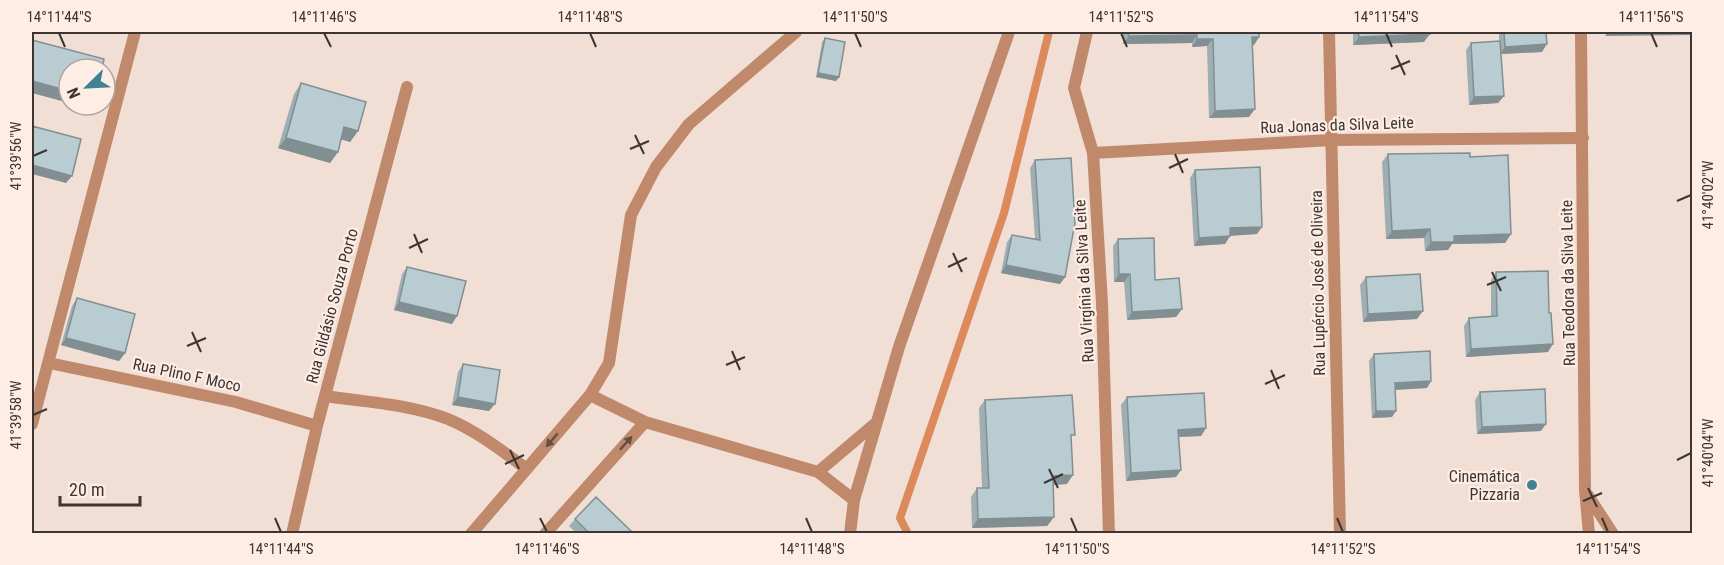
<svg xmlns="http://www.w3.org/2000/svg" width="1724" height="565" font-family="'Roboto Condensed',sans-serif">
<rect width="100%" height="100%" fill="#f1dfd6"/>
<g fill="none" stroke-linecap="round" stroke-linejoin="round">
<path stroke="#dc895c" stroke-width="8" d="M908,534L900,518L1004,213L1049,32"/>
<path stroke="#c1896b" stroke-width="12" d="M1087,32L1074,88L1093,153L1102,303L1109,534
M1329,32L1340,534
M1093,153L1332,140L1583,138
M49,363L236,402L317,426
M590,395L645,422L818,472L877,422
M325,396C366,402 409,404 448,419C477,431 502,451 527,469
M32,424L135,32
M818,472L854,500
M292,534L317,426L407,87
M471,534L590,395L609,363L631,215L656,167L689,124L796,32
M545,534L645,422
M850,534L854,500L899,347L1009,32"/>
<path stroke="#c1896b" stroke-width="12" d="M1581,32L1585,490L1589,534
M1587,494L1613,534"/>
</g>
<path fill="#9eafb4" d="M1123,32H1259V37L1254,45H1252L1249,117L1209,118L1207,46L1192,47V43L1123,44Z
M1353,32H1429L1424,42L1353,45Z
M1499,32H1546L1542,52L1501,54L1504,96L1498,103L1469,105L1466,50L1471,43L1499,41Z
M825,38L839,77L836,81L816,77L822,42Z
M301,83L358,131L350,142L341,139L338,152L330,163L278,148L294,94Z
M1388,154L1470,157L1511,234L1505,243L1452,244L1448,250L1425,251L1424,238L1386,239L1382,162Z
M1035,160L1065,277L1060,284L1001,273L1007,242L1012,235L1035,239L1030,168Z
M1195,170L1257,234L1230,236L1225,244L1194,246L1190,178Z
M1118,239L1182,309L1176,317L1127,320L1124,282H1114L1113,246Z
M407,267L452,324L394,310L402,274Z
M1496,272L1549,313L1548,352L1466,357L1464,326L1469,318L1491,317V280Z
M1366,277L1417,319L1363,322L1360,285Z
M77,298L125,353L119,361L61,345L72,306Z
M1374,354L1431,381L1427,388L1396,390L1392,417L1372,418L1369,361Z
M463,364L489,411L452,405L458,372Z
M1480,392L1541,431L1477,434L1475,400Z
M1127,397L1206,428L1201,436L1179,437L1181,470L1176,477L1126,481L1121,405Z
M985,400L1071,440L1067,484L1053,485L1054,517L1047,526L972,528L971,497L977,488H982L979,408Z
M575,519L629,534H577L569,526Z"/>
<path fill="#818f92" d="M1608,32H1692V35L1605,36Z
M1430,34L1424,42L1353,45L1359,37Z
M1197,35L1192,43L1123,44L1129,36Z
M1252,37H1259L1254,45H1247Z
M1197,39H1213L1207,46L1192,47Z
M1547,44L1542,52L1500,54L1505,47Z
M818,73L839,77L836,81L816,77Z
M32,81L69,91V103L32,93Z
M1504,96L1498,103L1469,105L1474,97Z
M76,105H89L87,108Z
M1255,109L1249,117L1209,118L1215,111Z
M344,127L358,131L350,142L337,138Z
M286,138L338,152L330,163L278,148Z
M32,165L72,176L66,183L32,174Z
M1262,227L1257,234L1225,236L1230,228Z
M1430,229L1424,238L1386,239L1392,231Z
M1511,234L1505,243L1452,244L1448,250L1425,251L1431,242L1454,236Z
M1230,236L1225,244L1194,246L1199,238Z
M1006,265L1065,277L1060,284L1001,273Z
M1119,274H1130L1124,282H1114Z
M399,302L457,316L452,324L394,310Z
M1182,309L1176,317L1127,320L1132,312Z
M1423,311L1417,319L1363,322L1368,314Z
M66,338L125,353L119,361L61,345Z
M1553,344L1548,352L1466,357L1471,349Z
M1431,381L1427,388L1391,390L1395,383Z
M458,397L495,404L489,411L452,405Z
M1376,411H1396L1392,417L1372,418Z
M1546,424L1541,431L1477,434L1482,427Z
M1206,428L1201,436L1173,437L1178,430Z
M1181,470L1176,477L1126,481L1131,473Z
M1073,475L1067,484L1047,485L1053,476Z
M1054,517L1047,526L972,528L978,519Z"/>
<path fill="#b8ccd1" stroke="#818f92" stroke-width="1.5" d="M1128,32H1259V37H1252L1255,109L1215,111L1213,39H1197V35L1129,36Z
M1358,32H1429L1430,34L1359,37Z
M1504,32H1546L1547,44L1505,47Z
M825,38L845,42L839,77L818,73Z
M32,40L104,59L102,69H69V91L32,81Z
M1500,41L1504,96L1474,97L1471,43Z
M301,83L366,102L358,131L344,127L338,152L286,138Z
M32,126L81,139L72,176L32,165Z
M1470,153V157L1508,155L1511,234L1454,236V242H1431L1430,229L1392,231L1388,154Z
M1071,158L1075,223L1065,277L1006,265L1012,235L1040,240L1035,160Z
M1260,167L1262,227L1230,228V236L1199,238L1195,170Z
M1154,238L1155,280L1179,278L1182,309L1132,312L1130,274H1119L1118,239Z
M407,267L466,281L457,316L399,302Z
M1548,271L1549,313H1551L1553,344L1471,349L1469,318L1497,316L1496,272Z
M1420,274L1423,311L1368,314L1366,277Z
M77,298L135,314L125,353L66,338Z
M1430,351L1431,381L1395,383L1396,411H1376L1374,354Z
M463,364L500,370L495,404L458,397Z
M1545,389L1546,424L1482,427L1480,392Z
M1204,393L1206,428L1178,430L1181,470L1131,473L1127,397Z
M1072,395L1075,435H1071L1073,475L1053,476L1054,517L978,519L977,488H989L985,400Z
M596,497L631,531L628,534H590L575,519Z"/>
<defs><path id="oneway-solid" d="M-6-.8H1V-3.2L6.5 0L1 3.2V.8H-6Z" transform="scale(1.5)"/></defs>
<g fill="#644e43">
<use href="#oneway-solid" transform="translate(552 440) rotate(131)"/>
<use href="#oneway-solid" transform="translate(626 443) rotate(-48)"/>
</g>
<path fill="none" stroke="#3c3532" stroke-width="2" d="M59,33L65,47M324,33L331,47M590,33L596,47M855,33L861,47M1121,33L1127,47M1386,33L1392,47M1651,33L1657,47M1396,55L1405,75M1391,69L1410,61M635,135L644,154M630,149L649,141M1175,154L1183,173M33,156L47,150M1169,168L1188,159M1677,201L1691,195M414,234L422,253M409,248L428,239M953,253L962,272M948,267L967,258M1492,272L1501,291M1487,285L1506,277M192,332L201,352M187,346L206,338M732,351L740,370M726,365L745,357M1271,370L1279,389M1265,384L1285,375M33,415L47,409M510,450L519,469M1677,460L1691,453M505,464L524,455M1049,469L1058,488M1044,483L1063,474M1588,488L1597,507M1583,501L1602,493M275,518L281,532M540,518L547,532M806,518L812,532M1071,518L1077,532M1337,518L1343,532M1602,518L1608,532"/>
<circle fill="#3f8293" stroke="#feede4" stroke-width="2" cx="1532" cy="485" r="6"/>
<g text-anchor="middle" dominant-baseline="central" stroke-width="4.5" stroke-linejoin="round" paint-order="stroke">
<g font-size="16" fill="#3c3532" stroke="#feede4">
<text transform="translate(1337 125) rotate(-2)">Rua Jonas da Silva Leite</text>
<text transform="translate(1084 281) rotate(-93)">Rua Virgínia da Silva Leite</text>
<text transform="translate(1318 283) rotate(-91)">Rua Lupércio José de Oliveira</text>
<text transform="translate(1568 283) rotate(-91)">Rua Teodora da Silva Leite</text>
<text transform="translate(332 306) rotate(-75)">Rua Gildásio Souza Porto</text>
<text transform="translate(187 375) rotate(12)">Rua Plino F Moco</text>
</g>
<g font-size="16" fill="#3c3532" stroke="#feede4" text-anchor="end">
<text x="1520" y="476">Cinemática<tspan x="1520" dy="18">Pizzaria</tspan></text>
</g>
</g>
<rect width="1724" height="565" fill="none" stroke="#feede4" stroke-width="66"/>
<g transform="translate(87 87) rotate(246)"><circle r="28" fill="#feede4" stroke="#b0a39d" stroke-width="1.5"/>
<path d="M0-4.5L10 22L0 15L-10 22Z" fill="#3f8293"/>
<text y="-9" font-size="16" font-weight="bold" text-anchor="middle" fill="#3c3532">N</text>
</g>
<path d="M60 496v9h80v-9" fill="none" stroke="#3c3532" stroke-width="3"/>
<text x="69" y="496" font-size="18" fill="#3c3532" stroke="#feede4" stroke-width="4.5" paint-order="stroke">20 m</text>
<rect x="33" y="33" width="1658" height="499" fill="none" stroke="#3c3532" stroke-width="2"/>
<g font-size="15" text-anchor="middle" fill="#3c3532">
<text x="59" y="22">14°11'44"S</text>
<text x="324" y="22">14°11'46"S</text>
<text x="590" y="22">14°11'48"S</text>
<text x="855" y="22">14°11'50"S</text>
<text x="1121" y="22">14°11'52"S</text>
<text x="1386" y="22">14°11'54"S</text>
<text x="1651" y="22">14°11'56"S</text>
<text transform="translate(16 156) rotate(-90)" y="5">41°39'56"W</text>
<text transform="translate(1708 195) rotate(-90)" y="5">41°40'02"W</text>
<text transform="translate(16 415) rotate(-90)" y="5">41°39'58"W</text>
<text transform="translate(1708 453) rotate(-90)" y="5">41°40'04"W</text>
<text x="281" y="554">14°11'44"S</text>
<text x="547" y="554">14°11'46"S</text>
<text x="812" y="554">14°11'48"S</text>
<text x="1077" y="554">14°11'50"S</text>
<text x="1343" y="554">14°11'52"S</text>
<text x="1608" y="554">14°11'54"S</text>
</g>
</svg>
